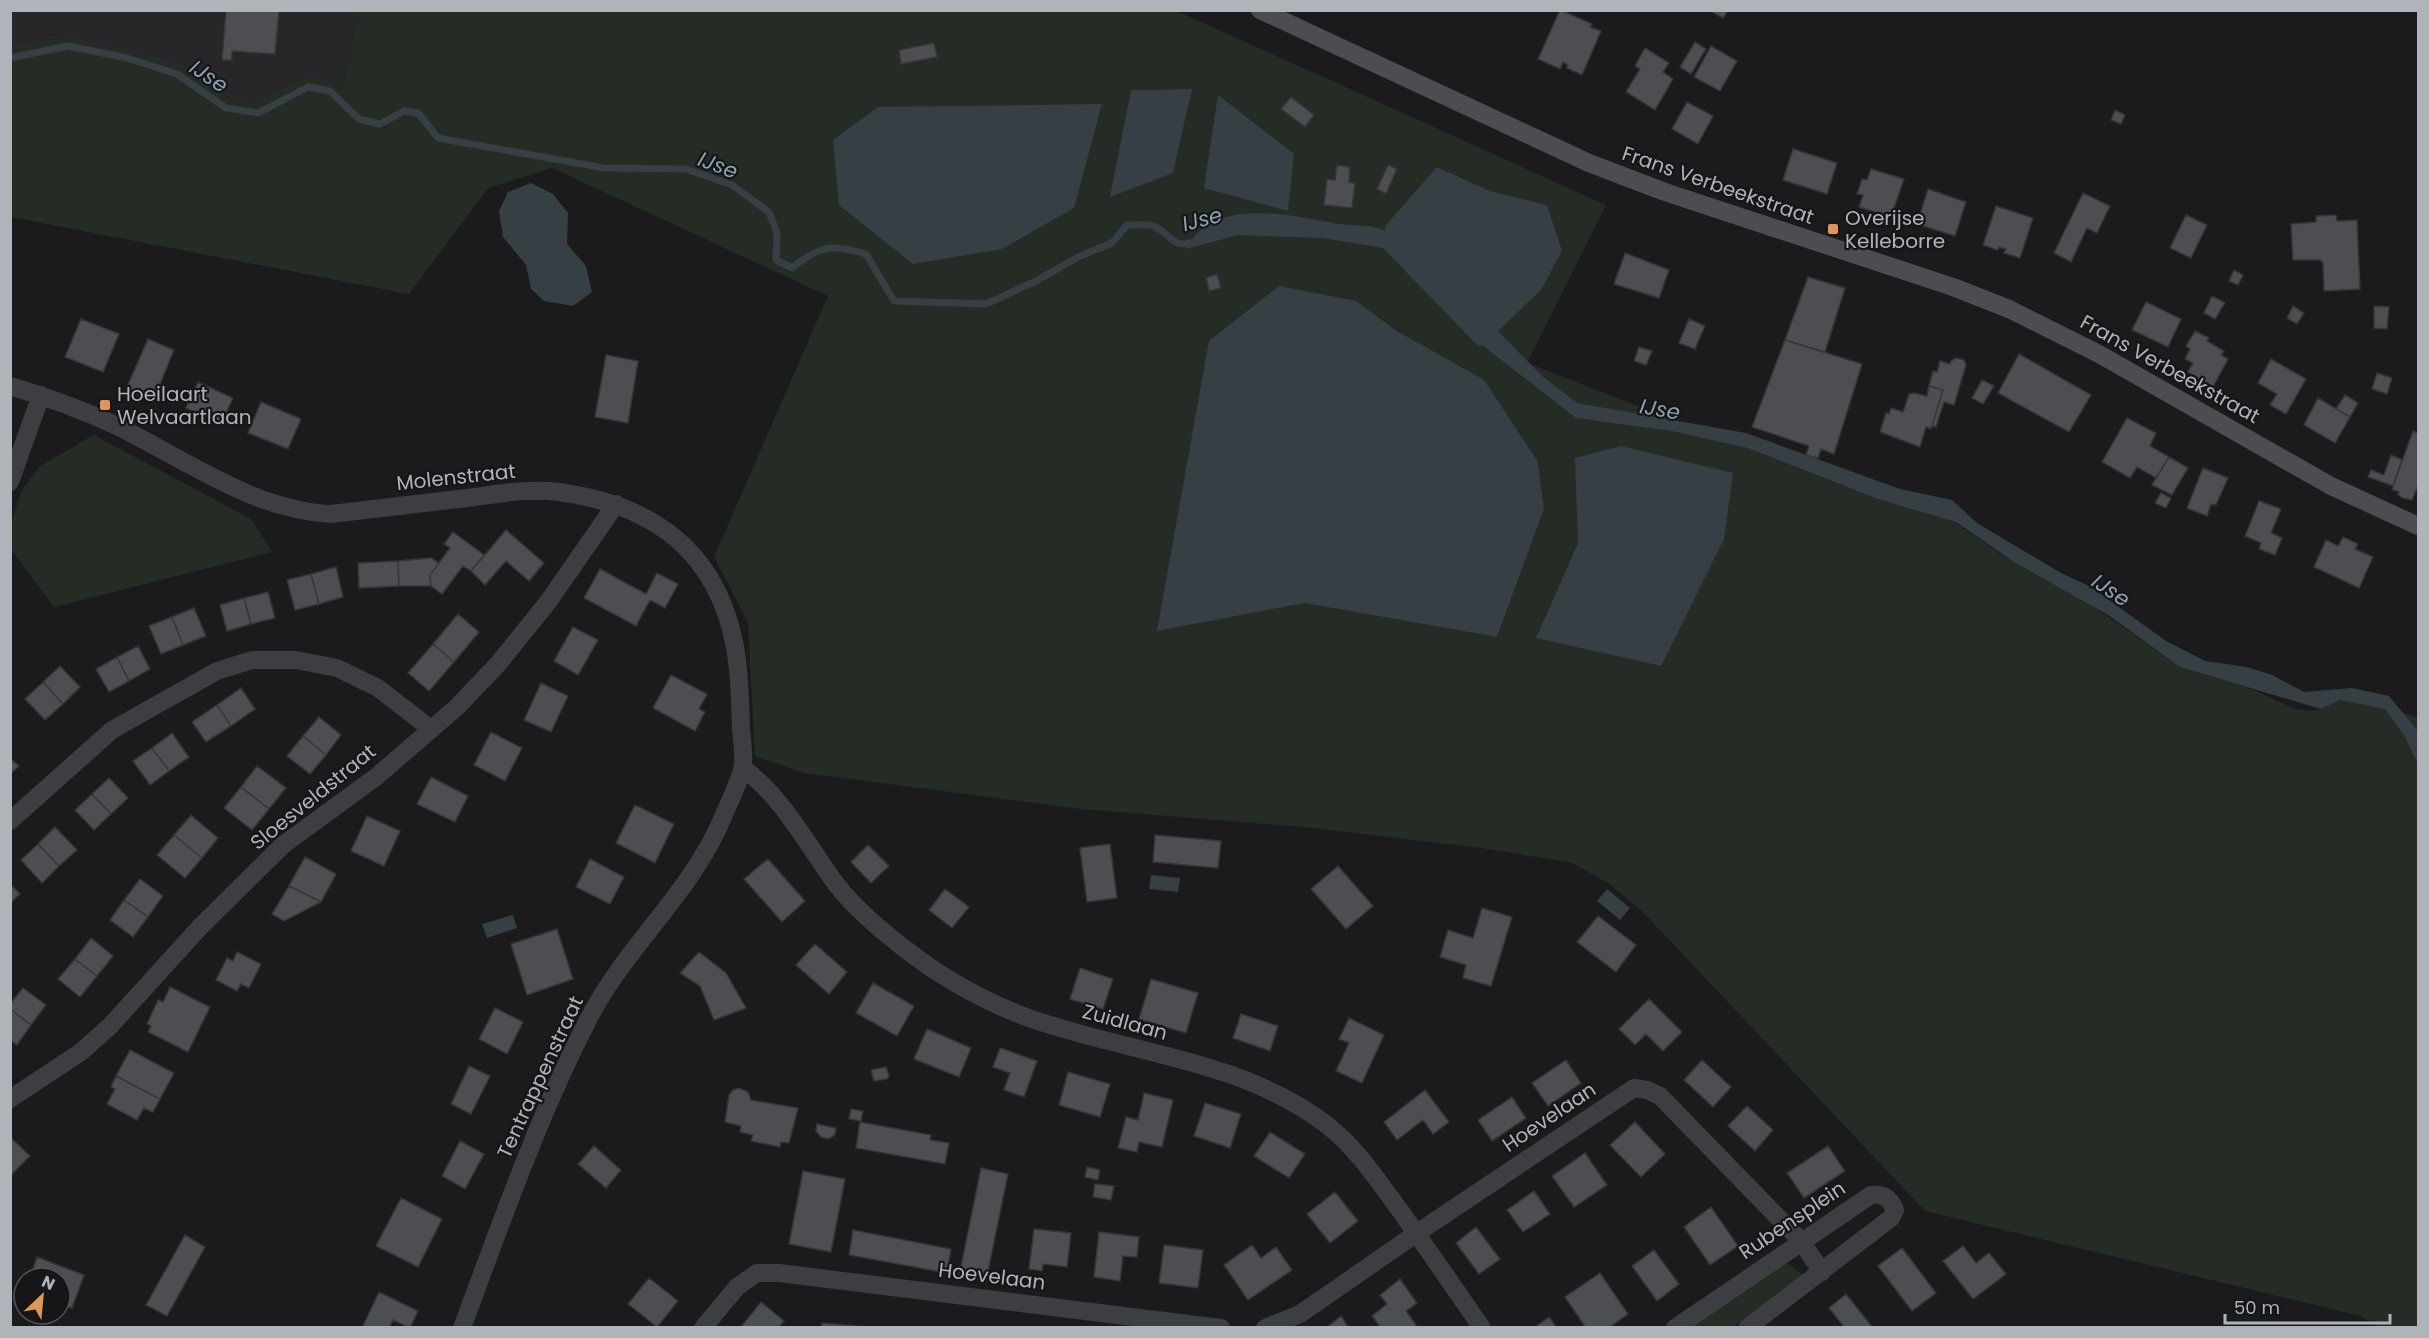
<svg xmlns="http://www.w3.org/2000/svg" width="2429" height="1338" font-family="Poppins,sans-serif">
<rect width="100%" height="100%" fill="#1b1b1d"/>
<path fill="#27272a" d="M10,11H358L342,91L307,75L254,104L231,100L184,65L126,49L73,38L11,43Z"/>
<path fill="#252c25" fill-rule="evenodd" d="M358,11H1177L1606,205L1527,363L1878,499L1946,516L1999,553L2094,607L2180,667L2252,689L2295,709L2309,711L2321,709L2340,700L2373,705L2418,717V1327H2379L2361,1316L1925,1211L1642,911L1611,885L1573,863L1481,848L1304,827L1081,809L804,773L755,756L748,622L714,557L828,296L552,168L488,188L409,294L11,217L10,43L73,38L126,49L184,65L231,100L254,104L307,75L331,82L342,91ZM1192,89L1111,197L1131,90ZM1437,167L1490,191L1547,205L1562,249L1542,289L1489,339ZM1356,301L1397,331L1538,462L1544,509L1497,637L1304,603ZM1578,543L1661,666L1537,638Z
M94,435L251,519L272,552L54,607L11,549V523L22,490L40,466Z
M1785,1261L1803,1275L1733,1327L1688,1328Z"/>
<path fill="#363f44" d="M1192,89L1173,173L1110,197L1131,90Z
M1218,95L1294,154L1288,211L1204,188Z
M1102,104L1074,208L1002,249L913,264L839,205L833,140L878,107Z
M1437,167L1490,191L1547,205L1562,250L1542,289L1498,331L1542,376L1577,403L1746,433L1900,489L1952,500L1977,523L2061,573L2091,587L2166,641L2205,661L2247,667L2272,675L2304,692L2352,688L2389,696L2418,731V764L2404,735L2385,709L2340,700L2321,709L2180,667L2108,615L2014,562L1956,522L1878,499L1747,448L1672,431L1576,418L1482,345L1478,346L1383,248L1322,238L1238,235L1186,249C1213,195 1292,216 1339,224C1353,226 1373,224 1385,231V226Z
M531,183L553,194L568,213L567,244L586,266L592,292L573,306L544,301L531,289L526,265L503,237L499,211L508,192Z
M1279,286L1356,301L1397,331L1484,380L1538,462L1544,509L1497,637L1304,603L1157,631L1209,341Z
M1621,446L1733,473L1724,539L1661,666L1536,638L1578,543L1575,458Z
M1151,875L1180,878L1178,892L1149,889Z
M1607,889L1630,908L1620,920L1597,901Z
M513,915L517,928L487,938L482,924Z"/>
<g fill="none" stroke-linecap="round" stroke-linejoin="round">
<path stroke="#363f44" stroke-width="7" d="M10,58L68,46L127,58L177,74L226,108L258,113L308,87L330,91L359,119L380,124L404,111L418,113L438,138L604,168L686,169L732,185L769,212L777,233L776,260L792,268C820,245 831,244 866,254L894,301L986,304L1036,281L1078,257L1112,243L1127,225C1135,225 1146,224 1153,226C1171,232 1170,251 1197,241"/>
</g>
<path fill="#4d4e52" stroke="#353638" stroke-width="1.5" d="M226,10H279L275,54L232,51V60H222Z
M1560,10L1592,24L1590,27L1601,31L1582,75L1567,68L1568,65L1563,62L1560,69L1538,59Z
M1709,10H1728L1723,18Z
M1695,42L1706,49L1691,74L1680,67Z
M934,43L937,57L901,64L899,50Z
M1711,46L1737,61L1720,91L1694,77Z
M1645,48L1669,63L1663,72L1673,79L1655,110L1626,92L1640,69L1635,66Z
M1291,97L1314,115L1305,127L1281,109Z
M1687,102L1713,116L1698,144L1672,129Z
M2115,110L2125,115L2121,124L2111,120Z
M1793,149L1837,163L1827,194L1783,180Z
M1337,165L1350,167L1349,182L1355,183L1352,208L1324,205L1327,179L1335,180Z
M1388,165L1397,169L1386,194L1377,189Z
M1871,169L1904,179L1891,217L1859,207L1863,195L1857,194L1862,179L1867,180Z
M1928,189L1966,202L1955,236L1917,224Z
M2083,193L2110,206L2097,233L2087,228L2071,262L2054,253Z
M1996,206L2033,218L2020,258L2004,253L2006,249L1999,247L1998,250L1983,245Z
M2186,215L2207,225L2191,258L2170,248Z
M2336,215L2337,221L2357,220L2360,289L2324,291L2323,263L2320,260H2293L2291,224L2316,222V216Z
M1625,253L1669,270L1659,298L1614,284Z
M2234,270L2243,275L2238,285L2229,281Z
M1217,274L1221,288L1209,291L1206,278Z
M1808,277L1845,288L1825,352L1785,340Z
M2212,296L2225,303L2215,319L2204,313Z
M2146,302L2181,319L2168,347L2132,330Z
M2293,306L2304,313L2297,324L2287,318Z
M2374,306L2389,307L2387,329L2374,328Z
M81,319L119,334L103,372L65,357Z
M1689,319L1705,326L1695,349L1679,343Z
M2195,331L2209,338L2207,341L2224,351L2221,355L2228,359L2213,387L2188,372L2193,363L2185,359L2190,349L2186,346Z
M148,339L174,350L153,401L126,389Z
M1785,340L1862,364L1834,454L1821,449L1818,458L1806,455L1809,446L1752,427Z
M1639,347L1652,351L1646,365L1634,361Z
M2019,354L2091,395L2069,432L1998,393Z
M606,355L638,361L628,423L595,417Z
M1956,358L1964,360L1966,365L1954,405L1944,402L1936,427L1932,426L1943,390L1929,386L1933,371L1937,372L1940,361L1950,364L1951,361Z
M2271,359L2306,379L2286,414L2270,405L2277,394L2258,383Z
M2377,373L2392,378L2387,394L2372,389Z
M1982,380L1994,386L1983,404L1972,398Z
M198,382L233,398L221,424L186,408Z
M1929,386L1943,390L1931,429L1926,427L1920,447L1880,432L1886,413L1889,414L1891,408L1903,412L1909,394L1914,393L1927,396Z
M2345,395L2358,403L2350,417L2336,409Z
M2318,398L2350,417L2335,443L2304,425Z
M261,402L301,419L288,449L248,433Z
M2127,418L2156,433L2150,446L2169,457L2156,478L2137,467L2130,478L2102,462Z
M2413,431L2418,433V485L2412,500L2403,498L2398,495L2399,492L2392,489Z
M2391,455L2402,460L2393,486L2368,477L2371,470L2384,475Z
M2169,457L2188,468L2172,495L2152,485Z
M2203,468L2228,478L2216,505L2211,504L2207,516L2187,508Z
M2161,493L2171,498L2166,508L2155,503Z
M2259,501L2281,509L2271,533L2282,538L2275,555L2259,549L2261,543L2245,536Z
M506,530L544,563L529,581L506,561L485,585L471,571Z
M453,532L484,555L471,571L463,566L442,594L431,586L430,575L450,548L444,544Z
M2343,537L2358,544L2355,549L2373,557L2359,588L2314,567L2326,540L2338,546Z
M431,558L439,563L430,575L431,586H399L398,561Z
M398,561L399,586L359,588L358,563Z
M336,567L343,597L319,604L311,574Z
M600,569L646,594L657,573L678,584L665,608L650,600L636,626L584,598Z
M311,574L319,604L295,610L287,580Z
M268,592L275,618L251,624L244,598Z
M244,598L251,624L227,631L220,605Z
M194,608L206,636L183,645L172,617Z
M458,614L479,632L454,662L433,644Z
M172,617L183,645L161,654L149,626Z
M573,627L598,640L578,675L554,661Z
M433,644L454,662L429,691L408,673Z
M138,646L150,669L129,681L117,657Z
M117,657L129,681L109,692L96,669Z
M60,666L80,687L63,704L43,682Z
M671,675L707,694L699,709L705,712L695,731L653,708Z
M43,682L63,704L45,720L25,699Z
M541,683L568,696L551,732L524,720Z
M241,688L255,709L231,726L217,705Z
M217,705L231,726L206,742L192,722Z
M319,717L341,735L326,755L303,736Z
M491,732L522,748L505,781L474,765Z
M172,733L189,757L169,771L152,748Z
M303,736L326,755L310,774L287,756Z
M152,748L169,771L150,785L133,761Z
M10,758L19,766L10,774Z
M257,766L286,788L269,809L241,787Z
M431,777L468,796L455,822L417,804Z
M109,778L128,798L111,814L92,794Z
M241,787L269,809L252,830L224,808Z
M92,794L111,814L94,830L75,810Z
M635,805L674,824L655,863L616,843Z
M191,815L218,838L202,858L174,835Z
M367,816L400,831L384,866L351,851Z
M55,827L77,850L59,866L38,844Z
M174,835L202,858L185,878L157,855Z
M1155,835L1221,841L1218,868L1153,862Z
M38,844L59,866L42,883L21,860Z
M1110,844L1117,898L1087,902L1080,848Z
M868,845L889,866L871,883L851,862Z
M305,857L336,874L321,902L289,886Z
M590,859L624,877L610,904L576,887Z
M768,859L805,901L782,922L744,879Z
M1338,866L1373,906L1346,929L1311,889Z
M140,879L163,896L148,917L124,900Z
M10,884L20,894L10,903Z
M289,886L321,902L284,921L272,914Z
M945,889L969,907L952,928L929,910Z
M124,900L148,917L133,937L110,920Z
M1482,908L1512,917L1491,986L1463,978L1466,965L1440,957L1448,930L1473,938Z
M1598,916L1636,945L1616,972L1577,942Z
M557,929L573,979L527,995L511,944Z
M91,938L113,956L97,976L75,959Z
M815,944L847,972L829,994L796,965Z
M237,952L261,964L249,988L241,984L237,991L216,980L227,958L233,961Z
M699,952L726,973L746,1008L714,1020L700,986L680,973Z
M75,959L97,976L80,997L58,979Z
M1080,968L1113,979L1103,1009L1070,999Z
M1151,979L1198,993L1186,1033L1139,1019Z
M873,983L914,1006L897,1036L856,1013Z
M170,987L210,1007L188,1052L148,1032L151,1026L147,1024L158,1000L163,1002Z
M23,988L46,1005L31,1025L10,1009V1004Z
M1649,999L1682,1032L1663,1051L1646,1034L1635,1045L1619,1029Z
M495,1008L523,1022L507,1054L479,1039Z
M10,1009L31,1025L17,1045L10,1040Z
M1241,1014L1278,1026L1270,1051L1233,1038Z
M1349,1018L1384,1035L1362,1083L1336,1071L1349,1043L1339,1039Z
M927,1029L971,1048L959,1077L914,1059Z
M1000,1048L1037,1061L1024,1097L1004,1090L1010,1073L993,1067Z
M130,1050L174,1073L160,1099L116,1076Z
M1566,1060L1581,1083L1548,1106L1532,1083Z
M1702,1060L1731,1087L1713,1107L1684,1080Z
M469,1066L490,1076L471,1114L451,1104Z
M886,1067L889,1076L887,1079L874,1081L871,1070Z
M1068,1072L1110,1084L1100,1117L1059,1105Z
M116,1076L160,1099L153,1112L144,1108L137,1120L107,1104L115,1089L111,1087Z
M739,1088L748,1092L751,1100L798,1108L789,1143L781,1142L780,1147L751,1141L753,1135L740,1132L741,1126L725,1122L729,1095L733,1090Z
M1425,1090L1449,1122L1433,1134L1423,1120L1397,1140L1384,1122Z
M1144,1093L1173,1100L1162,1147L1139,1142L1137,1152L1118,1148L1126,1117L1138,1120Z
M1512,1097L1526,1118L1492,1141L1478,1120Z
M1205,1103L1241,1114L1230,1148L1194,1136Z
M1747,1106L1773,1130L1755,1151L1728,1126Z
M851,1109L863,1111L861,1121L849,1119Z
M860,1122L931,1135L930,1140L949,1143L945,1164L856,1148Z
M1635,1122L1665,1154L1641,1177L1610,1145Z
M817,1124L836,1128L835,1135L828,1139L821,1137L816,1131Z
M1270,1132L1305,1154L1289,1178L1254,1156Z
M10,1137L30,1156L10,1176Z
M460,1141L484,1154L465,1189L442,1176Z
M594,1146L621,1170L606,1188L578,1164Z
M1828,1146L1845,1171L1804,1198L1787,1173Z
M1585,1153L1607,1185L1574,1207L1552,1176Z
M1087,1167L1100,1170L1098,1180L1085,1177Z
M981,1168L1008,1174L986,1281L959,1276Z
M803,1171L845,1179L831,1252L789,1244Z
M1095,1184L1114,1186L1111,1200L1093,1197Z
M1534,1191L1550,1214L1523,1232L1507,1210Z
M1335,1192L1358,1221L1330,1243L1307,1214Z
M401,1198L442,1219L418,1267L376,1246Z
M1711,1207L1738,1246L1710,1265L1684,1227Z
M1476,1227L1500,1259L1479,1274L1456,1243Z
M1034,1229L1071,1233L1067,1267L1043,1264L1042,1271L1029,1269Z
M853,1230L951,1249L947,1273L849,1255Z
M1099,1232L1139,1237L1137,1257L1123,1256L1120,1281L1094,1277Z
M185,1235L205,1247L167,1316L146,1305Z
M1164,1245L1203,1250L1198,1288L1159,1283Z
M1252,1245L1261,1258L1276,1247L1292,1270L1248,1300L1224,1265Z
M1963,1246L1976,1263L1989,1253L2006,1274L1973,1299L1943,1261Z
M1902,1248L1936,1293L1912,1311L1878,1266Z
M1654,1250L1679,1284L1657,1301L1632,1266Z
M37,1257L84,1275L72,1308L60,1304V1278H30Z
M1600,1273L1628,1314L1608,1328H1586L1565,1297Z
M649,1278L678,1301L657,1327L628,1304Z
M1400,1279L1417,1303L1406,1311L1416,1325L1413,1328H1381L1372,1316L1387,1304L1380,1295Z
M379,1292L418,1311L410,1328L393,1320L389,1328H362Z
M1846,1294L1873,1328H1845L1829,1308Z
M761,1302L784,1321L778,1328H740Z
M1341,1316L1349,1328H1326Z
M1549,1317L1557,1328H1534Z
M822,1323L867,1327V1328H821Z"/>
<g fill="none" stroke-linecap="round" stroke-linejoin="round">
<path stroke="#3c3e41" stroke-width="18" d="M10,386C47,397 83,410 117,426C186,460 253,510 331,514C376,509 421,503 467,498C497,494 529,488 559,492C654,505 717,551 735,647C740,674 740,701 741,728C742,740 744,753 743,765C742,776 728,805 723,817C692,892 626,946 589,1018C538,1117 501,1223 462,1328
M10,482L41,395
M743,768C784,799 806,843 836,884C860,915 901,947 934,970C968,992 1007,1012 1047,1024C1140,1054 1242,1062 1323,1122C1353,1144 1374,1175 1396,1205C1425,1245 1453,1286 1482,1328
M10,821L112,730L217,671L252,660H296L337,668L378,688L431,729
M10,1099L81,1052L111,1025L200,927L283,845L376,777L457,707L498,664L548,602L616,504
M703,1328L737,1287L757,1273H779L1221,1328
M1265,1328L1300,1314L1417,1233L1634,1088L1647,1090L1660,1096L1801,1241L1822,1272
M1675,1328L1871,1195C1884,1194 1890,1198 1895,1210L1891,1218L1747,1328"/>
<path stroke="#4b4d51" stroke-width="18" d="M1260,10L1589,163L1665,192L1953,287L2009,309L2099,354L2331,486L2418,526"/>
</g>
<g fill="#dd9953" stroke="#161618" stroke-width="2">
<rect x="1827" y="223" width="12" height="12" rx="3"/>
<rect x="99" y="399" width="12" height="12" rx="3"/>
</g>
<g text-anchor="middle" dominant-baseline="central" stroke-width="4.5" stroke-linejoin="round" paint-order="stroke">
<g font-size="20" fill="#afb4ba" stroke="#161618">
<text transform="translate(1718 185) rotate(19)">Frans Verbeekstraat</text>
<text transform="translate(2170 369) rotate(29)">Frans Verbeekstraat</text>
<text transform="translate(456 477) rotate(-6)">Molenstraat</text>
<text transform="translate(313 797) rotate(-39)">Sloesveldstraat</text>
<text transform="translate(1125 1022) rotate(15)">Zuidlaan</text>
<text transform="translate(540 1077) rotate(-65)">Tentrappenstraat</text>
<text transform="translate(1549 1117) rotate(-34)">Hoevelaan</text>
<text transform="translate(1792 1220) rotate(-34)">Rubensplein</text>
<text transform="translate(992 1276) rotate(7)">Hoevelaan</text>
</g>
<g font-size="20" fill="#afb4ba" stroke="#161618" text-anchor="start">
<text x="1845" y="218">Overijse<tspan x="1845" dy="23">Kelleborre</tspan></text>
<text x="117" y="394">Hoeilaart<tspan x="117" dy="23">Welvaartlaan</tspan></text>
</g>
<g font-size="21" font-style="italic" fill="#8ba5b1" stroke="#161618">
<text transform="translate(209 76) rotate(34)">IJse</text>
<text transform="translate(718 165) rotate(21)">IJse</text>
<text transform="translate(1202 219) rotate(-15)">IJse</text>
<text transform="translate(1660 409) rotate(10)">IJse</text>
<text transform="translate(2111 590) rotate(34)">IJse</text>
</g>
</g>
<rect width="2429" height="1338" fill="none" stroke="#afb4ba" stroke-width="24"/>
<g transform="translate(42 1296) rotate(26)"><circle r="28" fill="#161618" stroke="#535559" stroke-width="1.5"/>
<path d="M0-4.5L10 22L0 15L-10 22Z" fill="#dd9953"/>
<text y="-9" font-size="16" font-weight="bold" text-anchor="middle" fill="#afb4ba">N</text>
</g>
<path d="M2225 1314v9h165v-9" fill="none" stroke="#afb4ba" stroke-width="3"/>
<text x="2234" y="1314" font-size="18" fill="#afb4ba" stroke="#161618" stroke-width="4.5" paint-order="stroke">50 m</text>
</svg>
